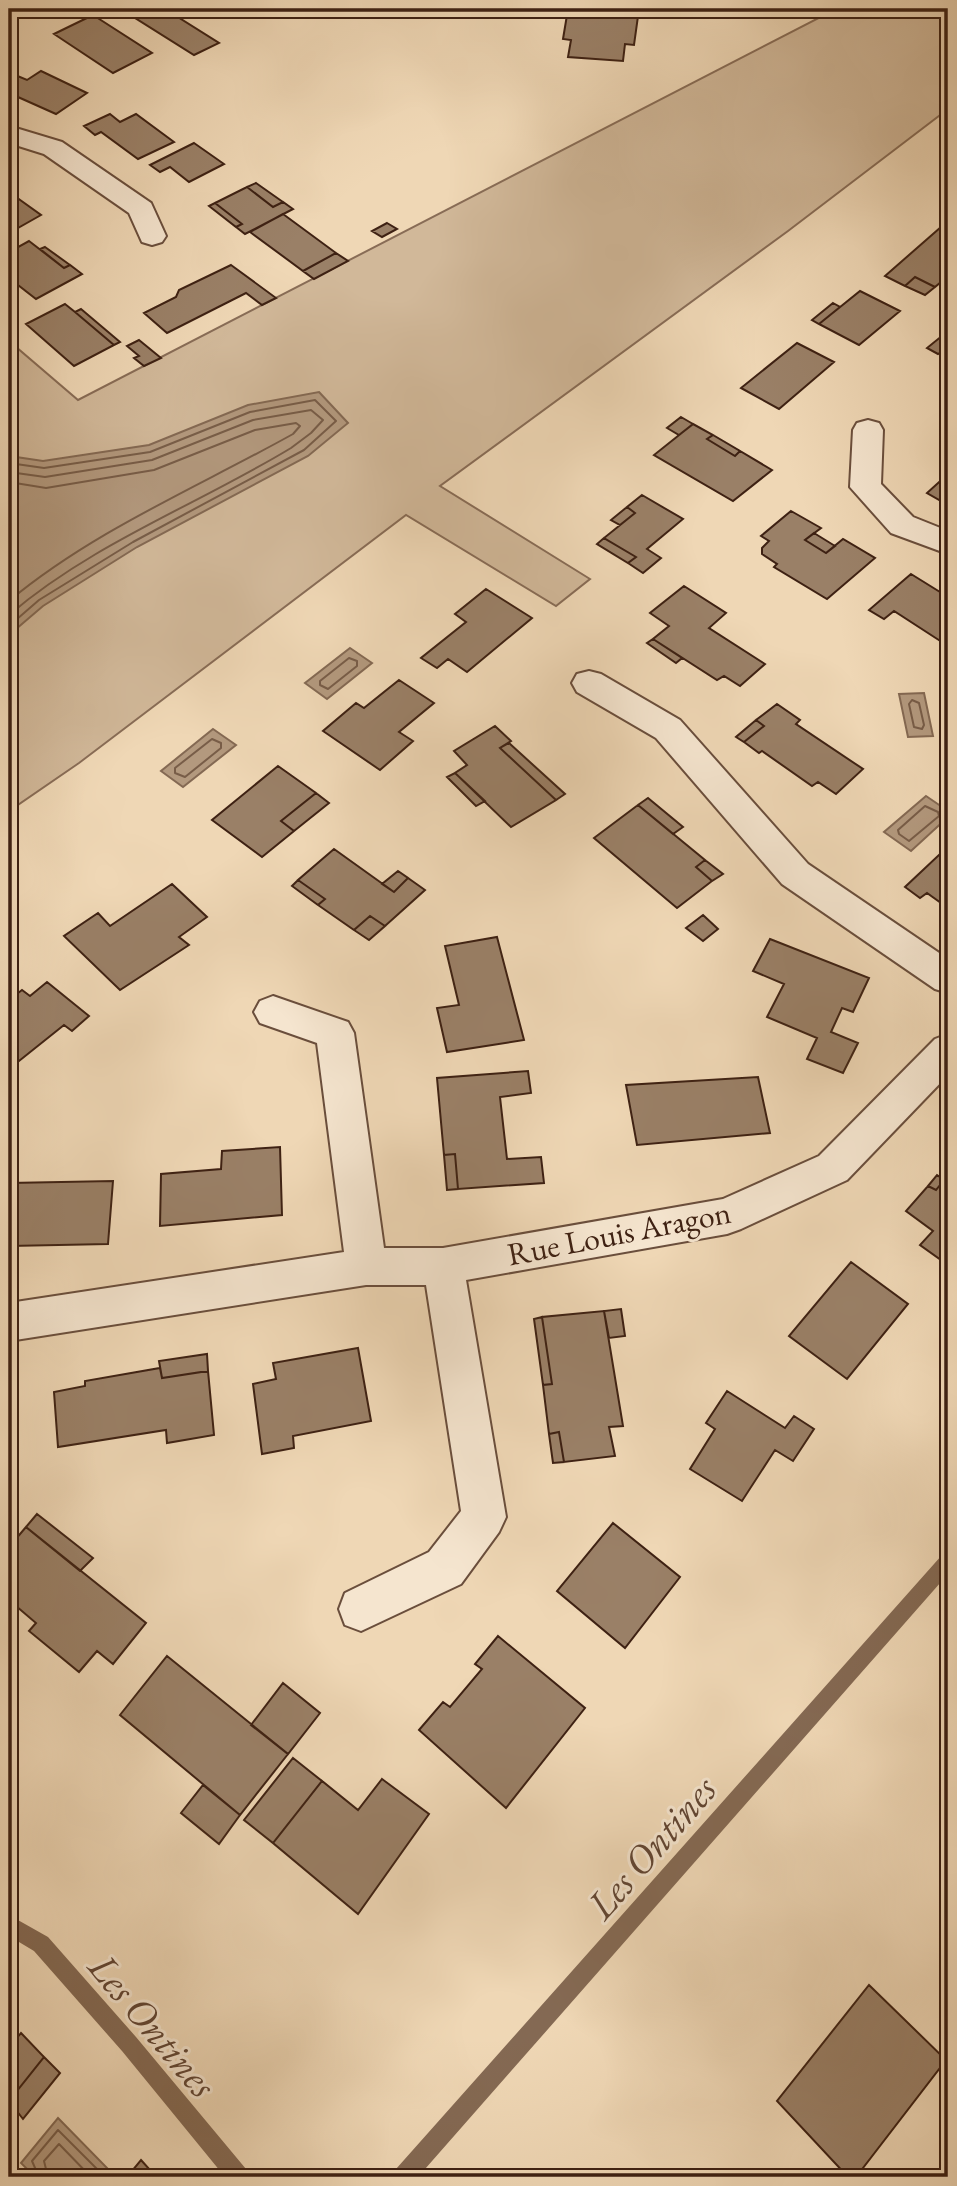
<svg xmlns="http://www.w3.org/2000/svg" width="957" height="2186" font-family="'EB Garamond',serif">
<rect width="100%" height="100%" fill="#efd7b5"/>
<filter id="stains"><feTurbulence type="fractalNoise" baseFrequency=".00286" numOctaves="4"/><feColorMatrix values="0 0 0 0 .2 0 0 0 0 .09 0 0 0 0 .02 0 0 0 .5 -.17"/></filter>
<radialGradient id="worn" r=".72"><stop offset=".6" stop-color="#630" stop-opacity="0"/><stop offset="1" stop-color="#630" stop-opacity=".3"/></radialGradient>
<path fill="#d1b899" stroke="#886c56" stroke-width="2" d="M836,9H948V109L788,231L440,486L590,579L556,606L406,515L79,763L9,811V341L78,400Z"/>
<path fill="#b3997e" stroke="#846953" stroke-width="2" d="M319,392L348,423L308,456L137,547L43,606L9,635V456L43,461L149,445L248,405Z
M350,648L372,663L327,699L305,683Z
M924,693L933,736L908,737L899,694Z
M213,729L236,745L183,787L161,771Z
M926,796L948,811V817L911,851L884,832Z
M58,2118L110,2171L105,2177H35L21,2163Z"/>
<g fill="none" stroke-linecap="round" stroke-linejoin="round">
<path stroke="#785d48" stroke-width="2" d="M9,463L44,468L150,452L250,412L315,400L336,421L304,450L133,542L39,600L9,626
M9,472L45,477L152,460L253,420L311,410L323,420L311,433L291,448C197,505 93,543 9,615
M9,482L46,488L154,470L255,430L296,423L300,426L293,434C198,487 93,531 9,601
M349,658L357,661V666L328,689L320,685V681Z
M912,700L919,703L924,725L922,729L914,727L909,704Z
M212,739L221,743V748L185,777L175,773V768Z
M925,806L938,812L939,816L909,841L899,834L898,830Z
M39,2177L32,2161L58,2130L99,2171L100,2177
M48,2177L44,2161L59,2144L91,2177"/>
<path fill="#846953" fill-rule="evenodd" d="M948,1552V1574L418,2177H393L396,2169L942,1555Z
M9,1915L48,1937L136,2037L246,2169L249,2177H225L122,2051L34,1951L9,1936Z"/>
</g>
<path fill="#9a8067" stroke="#3e2113" stroke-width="2" d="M146,9H165L219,43L194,55L132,16Z
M400,9H454L452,15L400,12Z
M568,9H639L634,45L625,44L623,61L568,57L571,40L563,39Z
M93,15L152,53L113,73L54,34Z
M41,71L87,93L56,114L9,93V79L15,75L27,80Z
M110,114L120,122L136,114L174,142L138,159L101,132L95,135L84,126Z
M194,143L224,164L189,182L170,167L160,172L150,165Z
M256,183L283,202L273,207L247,187Z
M247,187L273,207L283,202L293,209L245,234L236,227L242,224L215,203Z
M9,192L41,215L9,233Z
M215,203L242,224L236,227L209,206Z
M283,214L336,253L303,271L250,232Z
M387,223L397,229L382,237L372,231Z
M941,227L948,231V276L935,287L915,277L905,286L885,276Z
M29,241L64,268L70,265L82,274L36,299L9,278V252Z
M45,247L70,265L64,268L40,249Z
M336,253L348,261L314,279L303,271Z
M231,265L276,298L262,305L246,293L167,333L144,313L176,297L179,290Z
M915,277L935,287L925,295L905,286Z
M860,291L900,311L859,345L819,324Z
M833,303L840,307L819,324L812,320Z
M65,304L75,312L114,345L74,366L26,324Z
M81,309L120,342L114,345L75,312Z
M948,331V353L943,351L938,354L927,348Z
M139,340L161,358L144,366L134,358L139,356L127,346Z
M797,343L834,362L779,409L741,388Z
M681,417L693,424L679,435L667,428Z
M693,424L713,435L707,439L735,456L740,451L772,470L733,501L654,455Z
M713,435L740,451L735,456L707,439Z
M948,474V505L927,493Z
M642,495L683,519L647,549L661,558L643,573L628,563L636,557L604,538L635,513L627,507Z
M627,507L635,513L620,525L611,520Z
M791,511L821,528L805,540L826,553L843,539L875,558L827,599L774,567L777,564L762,554V548L769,541L761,536Z
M814,533L835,546L826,553L805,540Z
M604,538L636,557L628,563L597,544Z
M911,574L948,597V646L894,611L884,619L869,610Z
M684,586L726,613L709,628L765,664L740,686L724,676L717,680L653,639L669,626L650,613Z
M486,589L532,618L467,672L448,659L437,668L421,658L466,622L455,614Z
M653,639L682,658L676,663L647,643Z
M399,680L434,703L399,732L413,741L380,770L323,731L356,703L364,708Z
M777,704L800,720L796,724L863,769L836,794L818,782L812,786L762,751L759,753L744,742L764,726L756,720Z
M756,720L764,726L744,742L736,737Z
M495,726L511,741L500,748L556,800L511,827L455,773L467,765L454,751Z
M509,743L565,794L556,800L500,748Z
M278,766L316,793L281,821L294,831L262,857L212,820Z
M455,773L485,801L476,806L447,777Z
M316,793L329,803L294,831L281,821Z
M648,798L683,827L673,834L638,805Z
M638,805L705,860L696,867L712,881L677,908L594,838Z
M334,849L394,892L408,878L425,890L385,926L370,916L354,930L318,905L325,899L298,880Z
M940,854L948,860V908L927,893L920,898L905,887Z
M705,860L723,874L712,881L696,867Z
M398,871L408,878L394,892L382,884Z
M298,880L325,899L318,905L292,886Z
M172,884L207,917L179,937L189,945L120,990L64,936L98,913L110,926Z
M703,915L718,929L703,941L686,928Z
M370,916L385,926L369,940L354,930Z
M497,937L524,1040L447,1052L437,1008L459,1005L445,946Z
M770,939L869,978L853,1012L842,1008L831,1032L858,1043L843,1073L807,1059L817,1038L767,1017L784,984L753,971Z
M47,982L89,1016L72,1031L64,1025L9,1069V1000L22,990L30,996Z
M528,1071L531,1093L500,1097L507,1159L541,1157L544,1183L458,1189L455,1154L444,1155L437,1078Z
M758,1077L770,1133L637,1145L626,1085Z
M280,1147L282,1215L160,1226L161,1174L221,1169L222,1151Z
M455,1154L458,1189L447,1190L444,1155Z
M937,1175L944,1180L936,1190L928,1186Z
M948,1175V1265L920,1245L933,1231L906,1211L928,1186L936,1190Z
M113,1181L108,1244L9,1246V1183Z
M851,1262L908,1304L847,1379L789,1336Z
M621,1309L625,1336L609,1338L604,1311Z
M604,1311L623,1426L609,1427L615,1456L564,1462L559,1432L549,1434L543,1385L552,1384L542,1317Z
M542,1317L552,1384L543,1385L534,1319Z
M358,1348L371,1421L293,1436L294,1448L262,1454L253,1384L276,1379L273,1363Z
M207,1354L208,1371L162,1378L159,1361Z
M160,1368L162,1378L208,1371L214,1435L167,1443L166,1430L58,1447L54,1392L85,1386V1381Z
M727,1391L785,1428L794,1416L814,1429L793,1461L775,1450L742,1501L690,1469L715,1429L706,1423Z
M559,1432L564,1462L553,1463L549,1434Z
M37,1514L93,1558L80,1571L26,1527Z
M613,1523L680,1577L625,1648L557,1591Z
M26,1527L146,1623L113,1664L97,1651L79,1672L29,1631L36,1623L9,1600V1547Z
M498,1636L585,1708L506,1808L419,1730L443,1702L450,1707L482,1669L475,1664Z
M167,1656L288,1754L240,1815L120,1715Z
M283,1683L320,1713L288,1754L251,1725Z
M293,1758L322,1781L273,1843L244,1820Z
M382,1779L429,1814L358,1914L273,1843L322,1781L358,1810Z
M203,1785L240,1815L219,1844L181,1813Z
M869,1985L946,2060L856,2177H848L777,2101Z
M21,2033L44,2057L9,2101V2048Z
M44,2057L60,2073L23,2119L9,2101Z
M141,2160L151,2171L147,2177H127Z"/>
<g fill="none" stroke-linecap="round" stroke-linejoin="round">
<defs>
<path id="street" d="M9,126L62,142L151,203L166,236L162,242L152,245L142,242L129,213L44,154L9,143Z
M868,420L879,423L883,430L881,484L913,517L948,531V554L891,533L850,487L853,430L857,423Z
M589,671L601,674L680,720L808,864L948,959V993L935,989L782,884L656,738L577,692L572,683L577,674Z
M273,996L348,1022L354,1033L384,1248H443L723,1199L819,1156L935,1039L948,1034V1075L847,1180L741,1229L727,1234L466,1280L506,1517L499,1532L461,1584L361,1631L345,1625L339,1609L345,1593L429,1552L461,1511L426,1285H366L9,1341V1303L344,1252L317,1043L260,1023L254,1012L260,1001Z"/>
</defs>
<use href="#street" stroke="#6a4e3c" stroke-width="4"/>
<use href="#street" fill="#f5e5cf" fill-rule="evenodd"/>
</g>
<g text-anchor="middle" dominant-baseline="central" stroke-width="6" stroke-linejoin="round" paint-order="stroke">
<g font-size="32" fill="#3e2113" stroke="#f5e5cf">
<text transform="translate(619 1233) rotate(-11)">Rue Louis Aragon</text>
</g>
<g font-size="40" font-style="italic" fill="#614533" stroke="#f5e5cf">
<text transform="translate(651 1847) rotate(-49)">Les Ontines</text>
<text transform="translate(153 2025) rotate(50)">Les Ontines</text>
</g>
</g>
<rect width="957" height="2186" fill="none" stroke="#efd7b5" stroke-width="35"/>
<rect x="10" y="10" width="936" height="2165" fill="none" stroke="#3e2113" stroke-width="3.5"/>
<rect x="18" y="18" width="922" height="2151" fill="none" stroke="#3e2113" stroke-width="2"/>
<rect width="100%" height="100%" filter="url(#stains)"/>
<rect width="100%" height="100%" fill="url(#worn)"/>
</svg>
